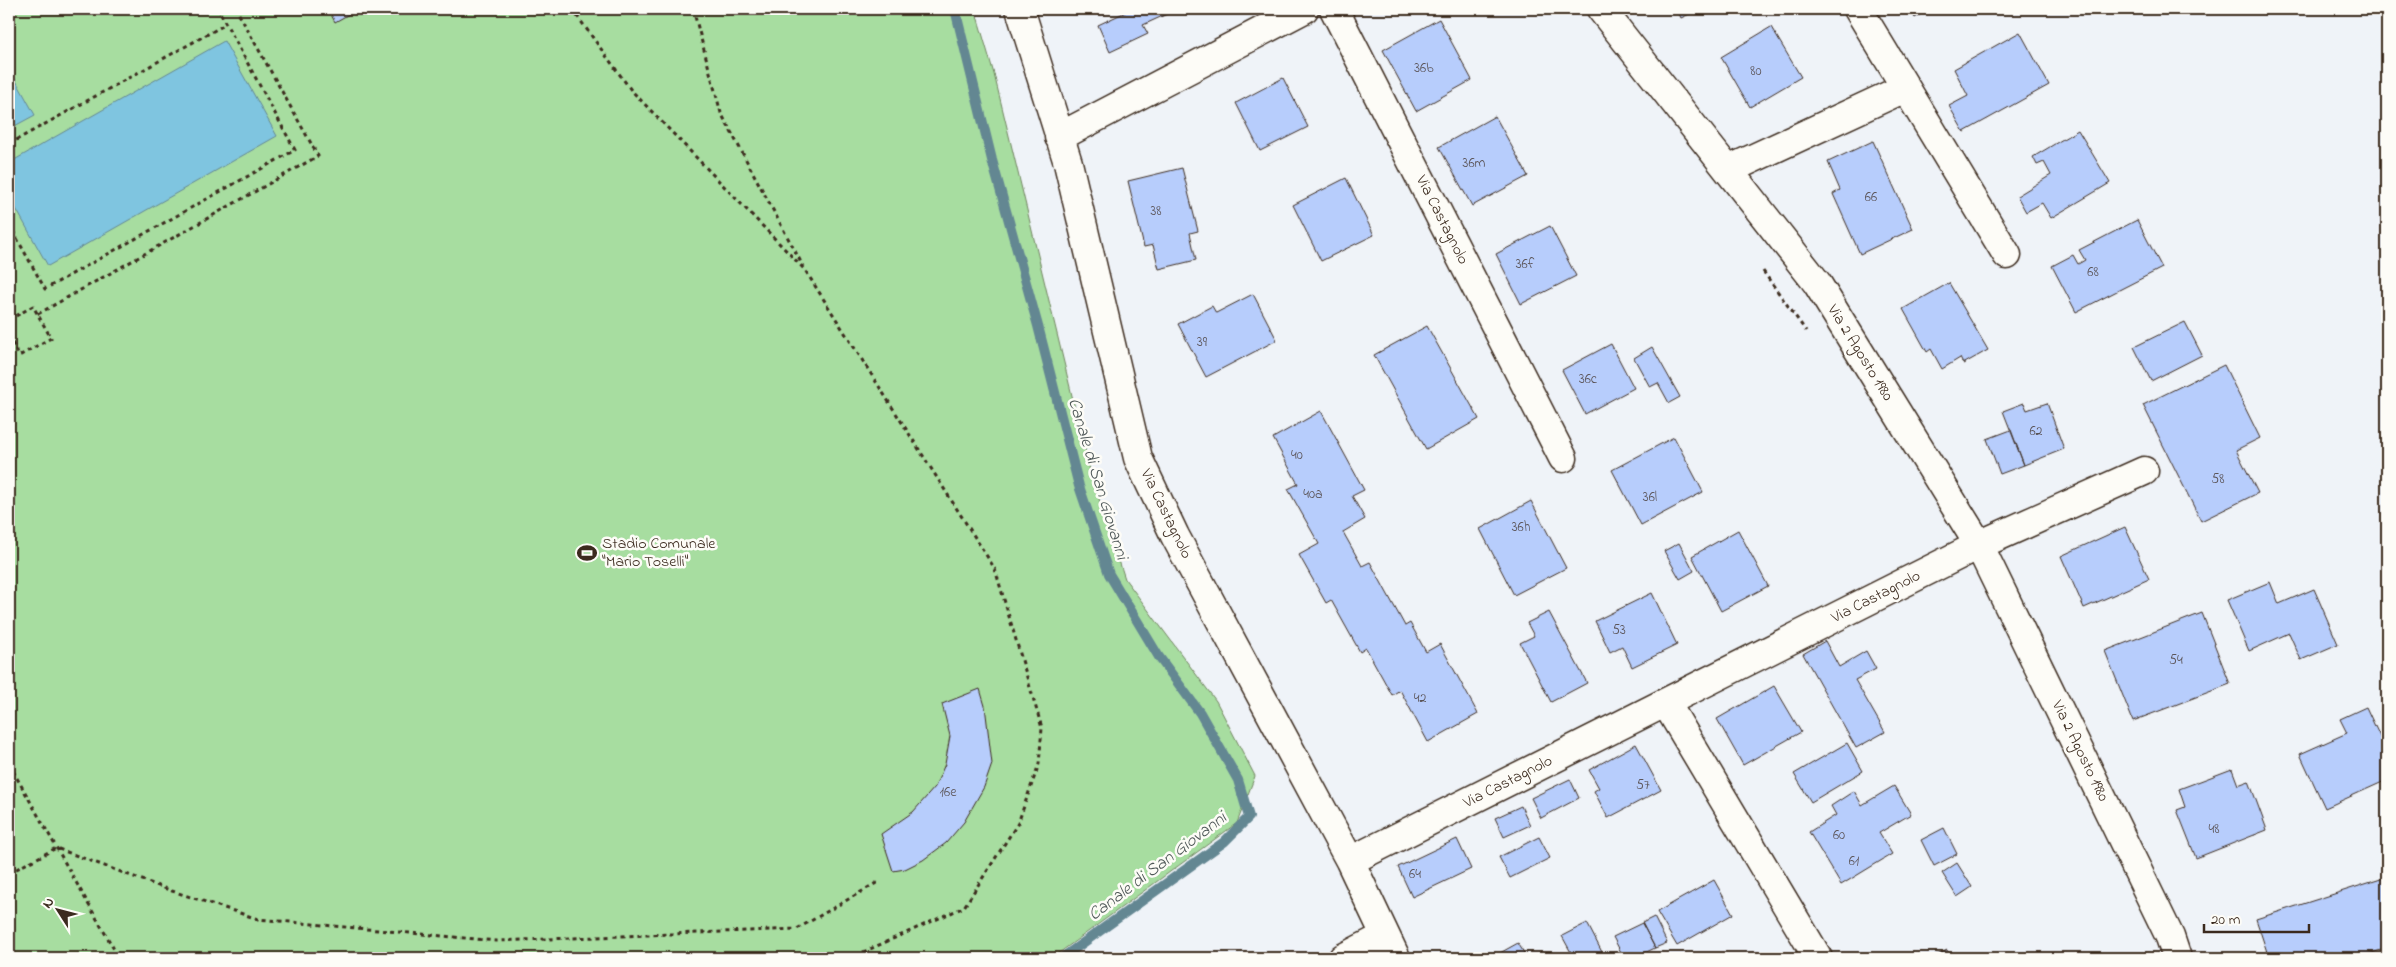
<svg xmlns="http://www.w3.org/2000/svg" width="2396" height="967" font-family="'Indie Flower',sans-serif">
<rect width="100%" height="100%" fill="#eff3f8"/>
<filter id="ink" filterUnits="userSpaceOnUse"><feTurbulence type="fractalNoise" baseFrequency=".02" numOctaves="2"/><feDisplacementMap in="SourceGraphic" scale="10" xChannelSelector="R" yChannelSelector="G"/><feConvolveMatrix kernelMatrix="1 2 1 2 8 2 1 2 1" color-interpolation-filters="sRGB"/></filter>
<g filter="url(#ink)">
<path fill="#a7dda0" stroke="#71845f" d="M9,9H975L994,74L1091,474L1125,579L1216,701L1255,776L1237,823L1052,958H9Z"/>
<path fill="#7fc5e0" stroke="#648792" d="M224,41L277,136L48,266L9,196V163Z
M9,68L35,115L9,129Z"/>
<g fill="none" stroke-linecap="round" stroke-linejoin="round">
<path stroke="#648792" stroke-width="10" d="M955,9L992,160L1038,326L1079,486L1109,574L1159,657L1200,713L1238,780L1249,817L1224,842L1062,958"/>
</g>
<path fill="#b7cdfc" stroke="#3b2a1e" d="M328,9H358L335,22Z
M1132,9H1165L1167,14L1143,25L1148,34L1110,52L1098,25Z
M1677,9H1700L1681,18Z
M1909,9H1929L1915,18Z
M1439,19L1472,80L1416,111L1383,50Z
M1771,27L1801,77L1750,107L1721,57Z
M2020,32L2049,85L1964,132L1949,106L1968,96L1954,69Z
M1283,78L1308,127L1260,151L1236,103Z
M1495,116L1528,176L1472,206L1439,147Z
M2078,130L2110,183L2051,218L2042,203L2026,212L2017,196L2051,175L2044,162L2037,165L2033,157Z
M1873,141L1913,229L1860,254L1833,194L1840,190L1828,162Z
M1182,168L1198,231L1190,233L1196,260L1159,269L1153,245L1144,247L1128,181Z
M1346,178L1374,235L1321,261L1293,205Z
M2137,220L2162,268L2076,312L2052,266L2073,255L2078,264L2085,260L2079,250Z
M1550,226L1576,276L1521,304L1496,254Z
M1949,283L1988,350L1963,364L1960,358L1942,369L1931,349L1927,352L1903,309Z
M1253,294L1277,340L1206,377L1178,324L1212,306L1216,313Z
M2185,322L2202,355L2151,381L2134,347Z
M1427,326L1479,419L1426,449L1374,355Z
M1611,344L1634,388L1585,414L1562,370Z
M1652,347L1680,397L1669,403L1658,383L1650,387L1634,358Z
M2224,365L2260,438L2236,450L2258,493L2201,521L2143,405Z
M2024,403L2027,410L2047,403L2064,449L2024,465L2003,411Z
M1321,411L1364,490L1352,496L1365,519L1343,532L1362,566L1370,562L1405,626L1410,623L1426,652L1440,644L1478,714L1428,742L1400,690L1392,695L1366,648L1360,652L1331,600L1326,603L1299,555L1319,544L1288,489L1298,484L1273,438Z
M2011,430L2024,465L2000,474L1987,439Z
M1674,437L1703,492L1641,525L1612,470Z
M1531,501L1566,568L1514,595L1480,529Z
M2125,527L2149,579L2084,608L2061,556Z
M1738,530L1768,586L1721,611L1692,556Z
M1679,543L1694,571L1680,579L1664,551Z
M2270,582L2279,604L2314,589L2338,644L2301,660L2289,633L2249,651L2227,600Z
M1652,593L1677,645L1632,667L1622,646L1610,652L1595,621Z
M1549,612L1587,683L1551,702L1520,643L1534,636L1527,623Z
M2202,613L2230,684L2133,721L2105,651Z
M1825,641L1839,667L1866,651L1876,669L1855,680L1885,732L1856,748L1803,654Z
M1774,686L1801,732L1743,765L1717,719Z
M980,689L985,706L992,764L984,787L964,822L946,843L923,860L905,869L893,871L881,834L913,812L935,787L945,764L950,736L942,704Z
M2366,707L2381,739L2387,737V780L2325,808L2300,754L2347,733L2340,719Z
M1847,743L1863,771L1811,802L1794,774Z
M1636,744L1661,790L1608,818L1594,791L1599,788L1589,770Z
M2232,769L2238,785L2249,781L2267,830L2196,858L2177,810L2185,807L2179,789Z
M1570,779L1579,798L1541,818L1531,798Z
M1894,786L1911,814L1879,833L1892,854L1841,885L1809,832L1836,815L1831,806L1854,791L1862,805Z
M1521,806L1530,825L1504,837L1495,818Z
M1944,828L1957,854L1934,866L1921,840Z
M1539,837L1550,858L1510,878L1499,857Z
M1457,839L1471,869L1412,897L1398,867Z
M1957,863L1972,887L1957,897L1942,873Z
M2384,878L2387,887V948L2357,958H2269L2256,919Z
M1714,880L1733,914L1677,946L1657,912Z
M1654,917L1667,943L1655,948L1642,923Z
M1587,923L1605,958H1574L1562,936Z
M1642,923L1655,948L1634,958H1624L1613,937Z
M1518,943L1527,958H1491Z
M1947,950L1952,958H1932Z"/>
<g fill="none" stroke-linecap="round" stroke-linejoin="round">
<defs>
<path id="minor" d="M1020,9L1068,163L1138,458L1175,536L1350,861L1396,958
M1334,9L1563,458
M1601,9L1817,283L1979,545L2170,937L2177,958
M1858,9L2007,255
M1059,137L1304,9
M1728,170L1905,88
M1666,703L1818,958
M1350,861L1979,545L2144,471
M1343,958L1385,936"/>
</defs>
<use href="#minor" stroke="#3b2a1e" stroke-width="31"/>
<path stroke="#3b2a1e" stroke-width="3" stroke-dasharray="4 4" stroke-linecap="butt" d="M572,9L631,90L805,270L995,569L1042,728L1039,764L1018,823L964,907L850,958
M693,9L721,113L803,266
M9,144L226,24
M9,224L45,289L295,150L218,9
M1763,271L1806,331
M38,314L318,156L236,9
M9,320L33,306L51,338L19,356L9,336
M9,377L13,385
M9,764L119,958
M9,873L56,848L172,891L258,919L497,941L797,929L878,882"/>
<use href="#minor" stroke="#fdfcf7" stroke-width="28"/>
</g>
</g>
<defs>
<symbol id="stadium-bare" viewBox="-9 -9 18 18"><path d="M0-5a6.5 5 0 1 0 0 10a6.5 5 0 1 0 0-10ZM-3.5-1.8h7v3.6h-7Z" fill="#3b2a1e" stroke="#fdfcf7" stroke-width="2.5" paint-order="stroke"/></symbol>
</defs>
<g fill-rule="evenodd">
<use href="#stadium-bare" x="573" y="539" width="28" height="28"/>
</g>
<g text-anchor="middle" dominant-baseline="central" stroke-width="5" stroke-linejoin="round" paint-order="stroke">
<g font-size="14" fill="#5a5356">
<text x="1424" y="68">36b</text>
<text x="1756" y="71">80</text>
<text x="1474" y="163">36m</text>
<text x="1871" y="197">66</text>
<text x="1156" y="211">38</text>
<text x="1525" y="264">36f</text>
<text x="2093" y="272">68</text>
<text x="1202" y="342">39</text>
<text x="1588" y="379">36c</text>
<text x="2036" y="431">62</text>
<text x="1297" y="455">40</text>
<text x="2218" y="479">58</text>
<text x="1313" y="494">40a</text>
<text x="1650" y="497">36l</text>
<text x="1521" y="527">36h</text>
<text x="1619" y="630">53</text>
<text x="2176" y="660">54</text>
<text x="1420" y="698">42</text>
<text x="1643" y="785">57</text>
<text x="948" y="792">16e</text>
<text x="2214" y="829">48</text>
<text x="1839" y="835">60</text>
<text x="1854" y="861">61</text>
<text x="1415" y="874">64</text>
</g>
<g font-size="16" fill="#3b2a1e" stroke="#fdfcf7">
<text transform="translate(1442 220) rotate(63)">Via Castagnolo</text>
<text transform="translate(1860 353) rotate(58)">Via 2 Agosto 1980</text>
<text transform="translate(1166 514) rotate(64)">Via Castagnolo</text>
<text transform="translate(1876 597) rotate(-27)">Via Castagnolo</text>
<text transform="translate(2080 751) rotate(64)">Via 2 Agosto 1980</text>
<text transform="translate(1508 782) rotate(-27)">Via Castagnolo</text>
</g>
<g font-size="16" fill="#3b2a1e" stroke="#fdfcf7" text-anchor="start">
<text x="602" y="544">Stadio Comunale<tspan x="602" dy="18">"Mario Toselli"</tspan></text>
</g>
<g font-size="18" font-style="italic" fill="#4f5858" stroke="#fdfcf7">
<text transform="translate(1097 479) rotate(73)">Canale di San Giovanni</text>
<text transform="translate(1158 867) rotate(-37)">Canale di San Giovanni</text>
</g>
</g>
<rect width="2396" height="967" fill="none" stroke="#fdfcf7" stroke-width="30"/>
<rect x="15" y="15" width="2366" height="937" fill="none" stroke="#3b2a1e" stroke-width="2" filter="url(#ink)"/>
<g transform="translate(58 910) rotate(306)" stroke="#fdfcf7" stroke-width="4" paint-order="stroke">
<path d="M0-4L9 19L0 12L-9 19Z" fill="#3b2a1e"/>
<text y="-8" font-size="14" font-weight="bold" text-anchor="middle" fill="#3b2a1e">N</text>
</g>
<path d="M2204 924v8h105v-8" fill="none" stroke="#3b2a1e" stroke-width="2.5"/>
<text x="2211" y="924" font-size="15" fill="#3b2a1e" stroke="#fdfcf7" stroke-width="4" paint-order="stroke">20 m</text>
</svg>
